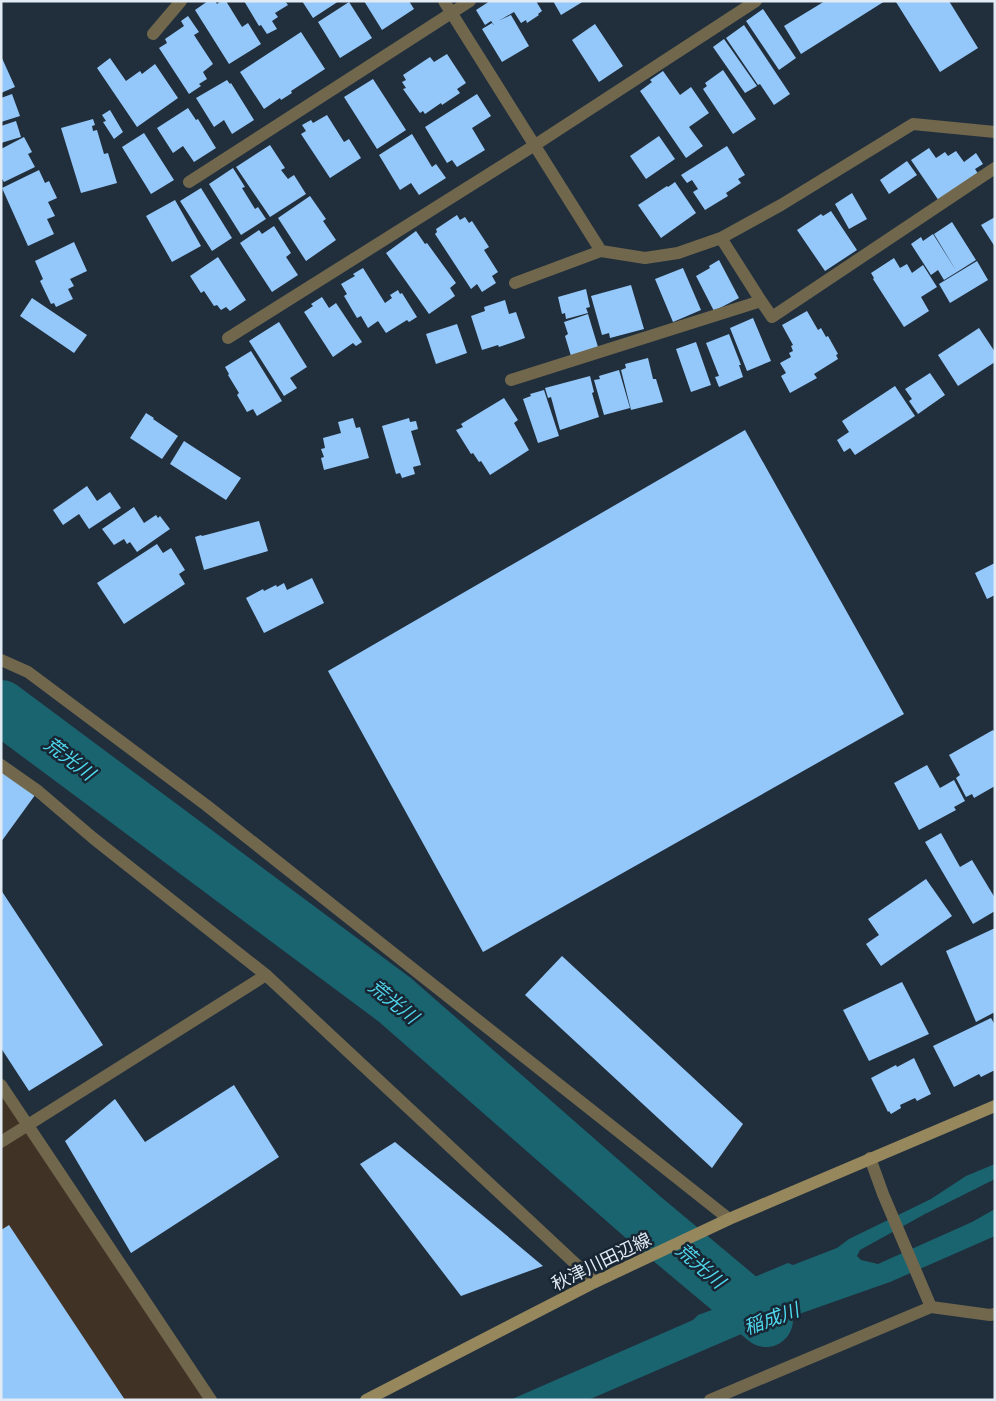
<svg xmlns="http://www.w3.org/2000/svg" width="996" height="1401" font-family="Commissioner,'Noto Sans JP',sans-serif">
<rect width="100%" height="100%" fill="#212f3d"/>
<path fill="#413226" d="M1,1085L211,1400H1Z"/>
<path fill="#1a646f" d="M995,1164V1179L925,1214L860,1250L857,1256L861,1260L878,1264L972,1222L995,1209V1236L890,1282L739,1335L588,1400H510L693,1320L698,1315L734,1302L743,1294L738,1288L696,1287L695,1282L722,1269L740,1278H752L788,1263L793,1265L837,1248L849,1239L931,1199L966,1176Z"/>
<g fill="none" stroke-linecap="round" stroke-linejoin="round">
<path stroke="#1a646f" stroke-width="54" d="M1,707L395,1000L644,1218L766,1320"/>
</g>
<path fill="#95c8fa" d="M208,1H215L217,4L221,1H226L242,27L248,23L261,44L229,64L195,10Z
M244,1H285L288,5L275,13L278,17L272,21L277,29L267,34L261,25L259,26Z
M302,1H339L313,18Z
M364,1H409L414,9L382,30Z
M490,1H536L542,11L538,14L539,15L527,23L526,20L521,23L514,12L500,20L511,15L529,46L502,62L482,29L492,23L494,25L491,21L485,25L476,10Z
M553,1H584L561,15Z
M825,1H885L801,54L784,26Z
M898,1H949L978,48L940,72L896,2Z
M349,2L372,38L340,58L318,22Z
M763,9L796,58L779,70L746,21Z
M188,16L199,32L194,35L213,64L203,72L207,79L199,84L201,86L189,94L159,48L167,43L165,39L184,26L181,21Z
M595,24L623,66L599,82L572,40Z
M744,25L790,94L774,105L760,84L758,85L726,38Z
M301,32L325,69L291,91L292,93L281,100L280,98L264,109L240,72Z
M724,39L757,86L745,93L713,47Z
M447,54L466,83L457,89L460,93L442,105L441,103L425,114L423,111L420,113L403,89L406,88L402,82L406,80L403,75L430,57L434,62Z
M1,56L15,87L1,93Z
M110,58L126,81L140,71L142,74L155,64L178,98L137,127L97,68Z
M723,70L756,119L733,134L703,89L707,86L705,83Z
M663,71L680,95L691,87L709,113L689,127L703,146L686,158L640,91L652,82L650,80Z
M373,79L406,130L377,149L344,97Z
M227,80L230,84L231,83L254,120L232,134L224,120L214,127L196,98Z
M12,94L20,116L1,122V98Z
M477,94L491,116L472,128L485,150L457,167L452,160L447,163L425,127Z
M188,108L196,120L198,119L216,148L194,162L183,146L173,153L157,128Z
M110,110L123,132L114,139L103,122L106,121L102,115Z
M327,115L344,142L349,139L361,158L330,178L301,134L306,131L302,125L311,120L313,123Z
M93,119L95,125L92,126L93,131L97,130L104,154L108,153L117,183L81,193L61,128Z
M16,121L21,137L1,143V126Z
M144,133L174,180L151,194L122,147Z
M412,134L432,167L436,164L446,178L419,195L411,183L400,190L379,155Z
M659,136L675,159L646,179L630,156Z
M24,137L32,152L28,154L35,167L4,182L1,177V149Z
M270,145L285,168L281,170L288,179L294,175L306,194L270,217L236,167Z
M727,146L745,175L738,179L741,183L726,193L728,196L705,210L693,192L698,189L692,180L687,183L681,175Z
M929,148L936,158L945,152L948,156L956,151L964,162L976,153L983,164L975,169L979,175L939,201L911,160Z
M907,161L917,175L889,194L880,180Z
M233,168L245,187L242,188L255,209L258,207L266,219L241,235L209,184Z
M39,170L45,183L49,181L57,198L48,202L55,216L47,219L54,234L28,246L2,188Z
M675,182L696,213L661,238L638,205L667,186L668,187Z
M201,188L232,238L212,251L180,201Z
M852,193L867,219L849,229L835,204Z
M310,196L326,219L323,221L336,240L306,261L278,218Z
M175,200L201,246L172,262L146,216Z
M831,211L857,250L825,271L797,230L821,214L823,216Z
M457,215L460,220L465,217L469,223L472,221L489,247L484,250L498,272L492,276L496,283L482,292L477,284L471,289L435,234L437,232L436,229Z
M995,217V247L981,225Z
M952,222L976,260L957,272L934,234Z
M274,226L291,253L286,257L298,275L272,292L240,243L259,230L262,234Z
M416,231L425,244L427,243L456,283L450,288L455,296L429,314L386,253Z
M933,234L957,272L944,280L938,270L931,275L911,244L921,237L923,241Z
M74,242L87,271L70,279L74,286L68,289L73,299L56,307L54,303L51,304L40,281L43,279L35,261Z
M218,257L246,300L230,311L226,307L221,310L217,305L214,306L204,291L201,293L190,276Z
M894,258L900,268L907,264L912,273L923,265L937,287L921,297L929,311L904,327L873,279L874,278L871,273Z
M719,260L739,298L714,311L696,276L710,268L709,266Z
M977,261L988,280L950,303L939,284Z
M363,268L385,303L392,298L390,295L398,290L400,294L402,293L417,317L409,322L407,320L386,333L378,321L368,328L361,316L357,318L344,296L347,294L341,284L355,276L353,274Z
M683,268L701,310L673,322L655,279Z
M631,285L644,329L610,338L609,333L602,335L591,296Z
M586,289L590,307L586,308L588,313L566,319L565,313L562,314L558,297Z
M322,297L329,308L336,303L362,342L356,346L353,343L333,357L304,312L313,306L311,304Z
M32,298L87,335L74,353L20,316Z
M505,300L509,314L516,312L525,338L499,347L498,345L482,350L471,316L485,311L484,307Z
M807,311L818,330L821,328L826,337L828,336L838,354L836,355L838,359L814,374L817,378L790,393L781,376L786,373L780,363L791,357L789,353L793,351L791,346L793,345L782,325Z
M588,314L598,347L571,356L565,336L568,334L564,322Z
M753,318L771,361L747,371L730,328Z
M279,322L307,367L290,378L297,388L284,396L249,341Z
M457,324L467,353L436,364L426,334Z
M979,328L995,352V362L958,386L938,355Z
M729,334L741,365H739L743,377L719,387L715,377L719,376L706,343Z
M696,342L711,385L691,392L676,349Z
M251,351L282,401L257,416L253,409L247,412L237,395L239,393L228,375L229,374L225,367Z
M648,358L653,379H656L663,402L631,410L621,370L626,368L625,364Z
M619,370L630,408L604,415L594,380L600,379L599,376Z
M930,373L945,395L918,414L909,401L912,399L905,389Z
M590,376L594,392L592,393L599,417L560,430L551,397L548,398L545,388Z
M895,386L915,416L855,455L850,448L844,452L837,440L849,432L842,421Z
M544,390L559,436L538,443L523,399L531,396L530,394Z
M504,398L518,420L514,423L529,450L490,475L481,461L479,462L473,453L471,454L456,430L463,427L461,424Z
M146,413L154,418L153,419L178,436L162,459L130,438Z
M353,418L356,428L360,427L369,458L324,470L321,458L324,457L321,449L325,448L323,438L341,433L338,422Z
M409,418L410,422L416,421L418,429L411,431L421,465L413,467L415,474L402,478L400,473L396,474L382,426Z
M745,430L904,714L483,952L328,671Z
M184,441L241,478L226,500L170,464Z
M87,486L97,501L110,492L121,508L89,529L79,514L63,525L53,510Z
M134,507L144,523L156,515L158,518L160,516L170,529L137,552L130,542L127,544L124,539L114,545L102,529Z
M259,521L268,551L204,570L195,537L201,535L202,536Z
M157,544L163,553L171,548L185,570L179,574L185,584L124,624L97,583Z
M995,563V595L987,599L975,573Z
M312,578L324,603L264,633L246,598L263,589L264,591L276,585L277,587L284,583L287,590Z
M993,730L995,733V786L974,798L972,794L966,797L956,778L960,775L949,755Z
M1,765L38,791L1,842Z
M927,765L940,788L954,780L965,801L954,807L956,810L919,830L894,783Z
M941,833L960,867L972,860L995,898V911L973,924L925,842Z
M926,879L952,916L881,966L866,944L879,935L868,919Z
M1,890L103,1045L29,1091L1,1048Z
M995,928V1012L976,1022L946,951Z
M562,956L743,1124L712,1168L525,995Z
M902,982L929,1034L869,1061L843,1010Z
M991,1018L995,1025V1070L981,1077L979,1074L954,1087L933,1046Z
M914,1058L931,1094L917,1101L915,1098L900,1105L901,1108L891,1114L889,1111L888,1112L871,1078L896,1065L897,1067Z
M234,1085L279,1157L131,1253L65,1141L115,1099L145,1142Z
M395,1142L543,1266L461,1296L360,1164Z
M9,1225L125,1400H1V1230Z"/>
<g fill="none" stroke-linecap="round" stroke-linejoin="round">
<path stroke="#70674d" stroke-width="12" d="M444,1L601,251L645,258L678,253L721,238L781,205L913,124L995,132
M153,34L181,1
M189,182L470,1
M721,238L761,301
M515,283L601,251
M228,338L535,145L756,1
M511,380L761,301L772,317L995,168
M1,660L28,672L206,805L729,1219
M1,1085L211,1400
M1,1142L266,975
M870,1158L883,1194L931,1307
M710,1400L931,1307L990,1315L995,1314"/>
<path stroke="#70674d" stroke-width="12" d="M1,765L38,791L93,838L266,975L595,1282"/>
<path stroke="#96875d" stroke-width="12" d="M366,1400L595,1282L729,1219L995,1106"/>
</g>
<g text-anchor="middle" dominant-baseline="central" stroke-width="5" stroke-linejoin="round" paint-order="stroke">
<g font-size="18" fill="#e2ebf4" stroke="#182533">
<text transform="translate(601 1261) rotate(-26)">秋津川田辺線</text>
</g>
<g font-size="19" font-style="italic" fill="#4fd7ec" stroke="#182533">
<text transform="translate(70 758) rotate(37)">荒光川</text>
<text transform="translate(394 1001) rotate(39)">荒光川</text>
<text transform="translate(701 1265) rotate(41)">荒光川</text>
<text transform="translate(771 1318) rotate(-20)">稲成川</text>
</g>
</g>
<rect width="996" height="1401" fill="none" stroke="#e2ebf4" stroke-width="5"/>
</svg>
